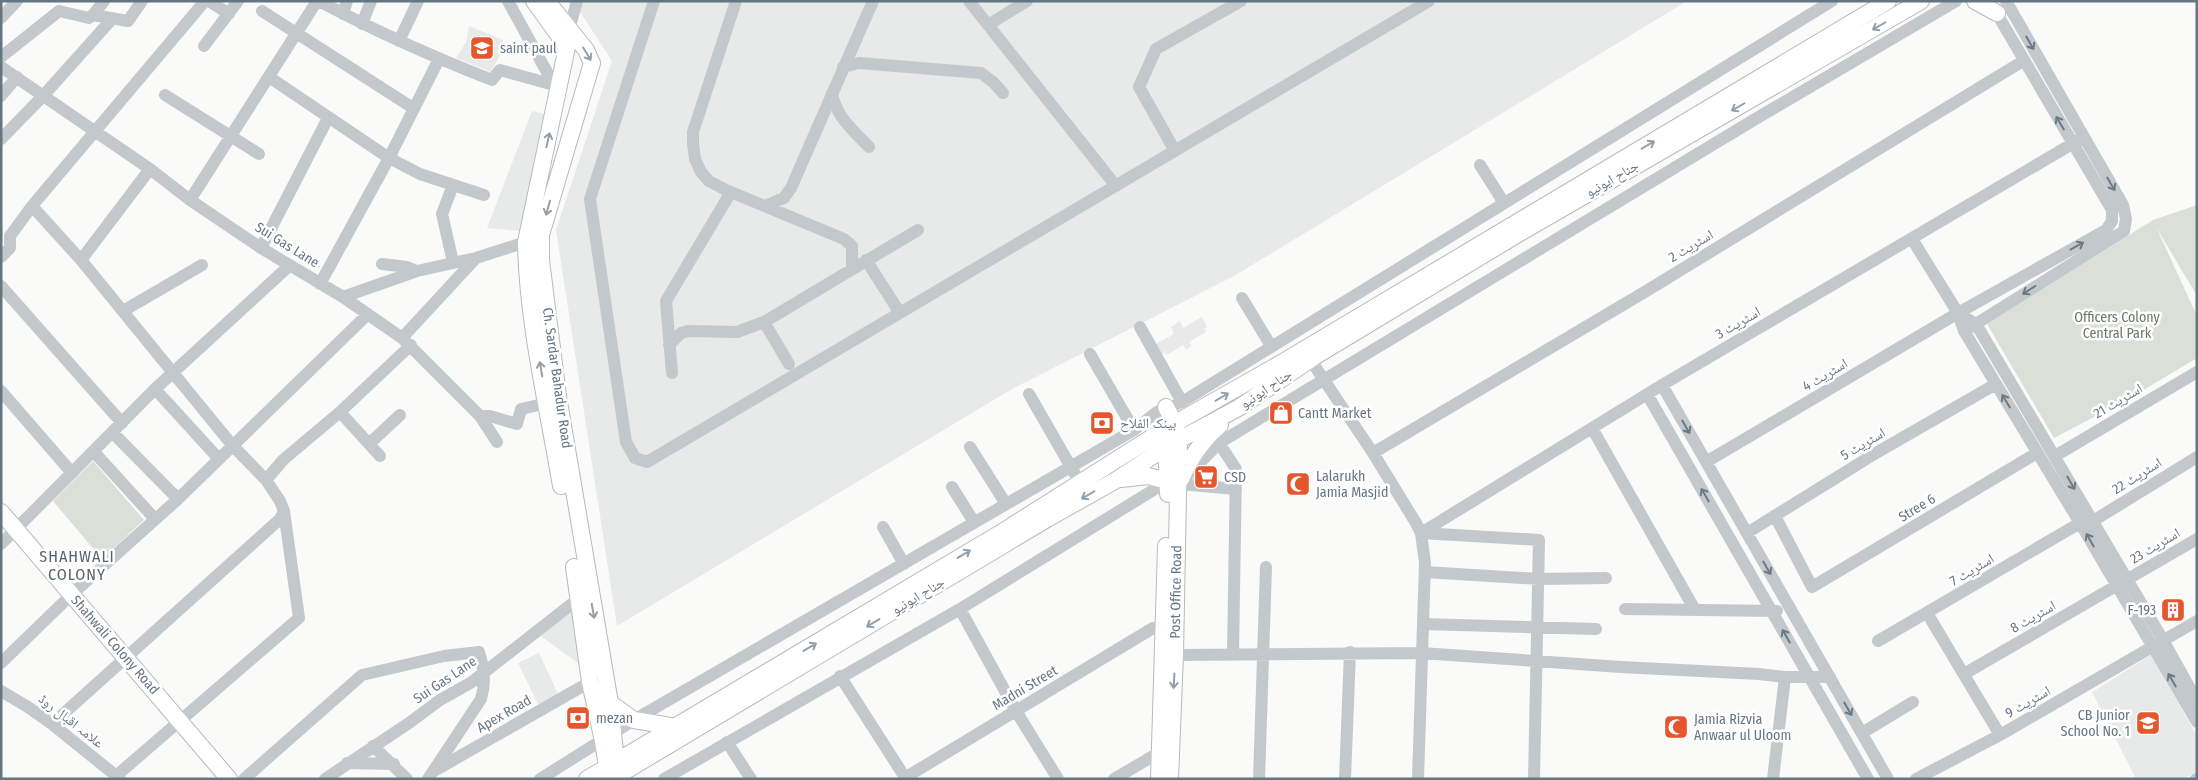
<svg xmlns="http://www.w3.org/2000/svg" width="2198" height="780" font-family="'Fira Sans Condensed','Noto Naskh Arabic',sans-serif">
<rect width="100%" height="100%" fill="#fafaf8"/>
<path fill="#e8e9e9" d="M573,1H1687L1234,276L1012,389L617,626L556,230L612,61Z
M469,26L503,40L500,55L491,72L456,58L466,42Z
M532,111L550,115L520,231L487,228Z
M1202,317L1207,327L1204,329L1206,332L1189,342L1192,346L1186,350L1183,345L1167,355L1165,352L1162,354L1156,344L1174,334L1171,327L1180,321L1183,328Z
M574,608L586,669L538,634Z
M539,653L559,696L539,706L518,663Z
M2151,655L2197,736V771L2183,779H2136L2092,692Z"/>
<path fill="#dadfd7" d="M2197,205V296L2156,227L2197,316V358L2130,398L2054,438L1987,324L2153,220Z
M93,461L144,520L102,559L53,501Z"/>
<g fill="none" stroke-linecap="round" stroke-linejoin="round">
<defs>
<path id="major" d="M534,1L567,47L526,242C527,321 548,408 561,486
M547,1L586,50L592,63L541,235V260L558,396L610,703L616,762L620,770
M1975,1L1997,13
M1166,407L1175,424L1179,439L1175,655L1170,779
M1166,439L1168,494
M1121,479L1148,476L1168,481
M1181,479C1190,458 1202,440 1220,425
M1,512L229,779
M574,567L590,682L603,741L606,760
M610,703L634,720L676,727
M587,779L999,534L1165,429L1283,362L1888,1
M612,779L1047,519L1118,479L1166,447L1240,407L1314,357L1518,234L1921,1
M1159,779L1166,546"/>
</defs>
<use href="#major" stroke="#b5babe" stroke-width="18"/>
<path stroke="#c3c8cc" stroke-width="12" d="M209,1L229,14
M319,1C375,31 433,57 492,80L500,70L554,85
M508,1L554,85L558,87
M654,1L590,199L626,442L635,458L647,462L1429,1
M736,1L693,132V143L695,159L701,172L709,181L726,190L844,239L852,246V269
M969,1L1116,186
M262,11L413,108
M343,14L347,1
M93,15L104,1
M1,18L17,1
M362,24L371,1
M988,25L1027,1
M569,30L577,1
M399,41L418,1
M204,46L238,1
M1,57L59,11L89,18L93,15L128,21L142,1
M1,67L150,169L190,200L261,248L343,297L402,338L480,416H490L517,424L521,409L547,403
M843,67L859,63L981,73L993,82L1003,93
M269,77L389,158L420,174L484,195
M832,93C836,117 853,130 869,147
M165,95L259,154
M1,96L17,77
M1,139L43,96L112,19
M1175,151L1139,87L1156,49L1241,1
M1480,165L1504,203
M453,185L442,214L453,262
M190,200L317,1
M32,206L81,260L232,445L266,480
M765,206L784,198L791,188L873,1
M1912,239L1958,313L1964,331L2080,523L2197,722
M261,248L328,118
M1,257L10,248V236L32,206L205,1
M81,260L150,169
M866,260L900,313
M382,264L407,267L417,271
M320,284L389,158L439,59
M1,286L122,423
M343,297L417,271L476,258L526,242
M1242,298L1271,346
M123,311L202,265
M1958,313L1976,324L2163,640L2197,701
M764,322L789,364
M1140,327L1182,402
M1971,327L2124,231L2126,219L2123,205L2006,1
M402,338L476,258
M669,345L681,333L688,331L737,332L764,322L918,230
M1090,354L1134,430
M1310,359L1373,453L1416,523L1421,533L1425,563L1418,779
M672,373L666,301L731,192
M1662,385L1888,779
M155,389L219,459
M1,391L72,473
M1029,394L1075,474
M1647,394L1868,779
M340,412L380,456
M480,416L497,442
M1592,428L1695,610
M113,433L178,499
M1219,443L1236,469L1233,654
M369,444L400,415
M970,447L1006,504
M94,452L155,519
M1373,453L1643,293L2023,61
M2055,456L2197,372
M1706,462L1958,313L2106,230L2112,221V210L1993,7
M1184,479L1219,443L1752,121L1956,1
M1179,484L1236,489
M952,487L974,522
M1775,516L1812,587L2037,453
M2093,521L2197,457
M883,527L904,564
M1421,533L1662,385L2084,137
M1421,533L1539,540L1534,779
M1747,533L1876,453L1996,384
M1,544L155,389L289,266
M1425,572L1539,579L1606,578
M960,609L1016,711L1058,779
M1625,609L1777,611
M1927,613L2000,735
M1423,624L1596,629
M1878,641L2080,523
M1175,655L1421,653L1621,667L1759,674L1785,677H1830
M1,663L71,595L178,499L368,314
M1964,674L2197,539
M840,676L906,779
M1,691L28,707L52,724L120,779
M52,724L280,519L284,511
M1862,733L1913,702
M727,742L751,779
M373,746L407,779
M347,763L394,764
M434,771L590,682
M116,776L299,618L284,511L280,501L266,480L283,460L340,412L411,345
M244,779L362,675L444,656L479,652C484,669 486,682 481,699L428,779
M325,779L409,723L440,700L472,682L578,599
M540,779L634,720L1134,430L1157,412L1182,402L1832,1
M664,779L960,609L1168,481
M903,779L1153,628L1173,627
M1114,779L1160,752
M1259,779L1266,567
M1345,779L1350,652
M1773,779L1785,677
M1916,779L2000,735L2197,621
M2196,779H2197"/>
<use href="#major" stroke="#fff" stroke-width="16"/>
</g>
<defs><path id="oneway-shaft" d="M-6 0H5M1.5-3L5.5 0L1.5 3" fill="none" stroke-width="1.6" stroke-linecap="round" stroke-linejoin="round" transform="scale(1.25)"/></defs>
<g stroke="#939fa8">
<use href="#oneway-shaft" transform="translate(1879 26) rotate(150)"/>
<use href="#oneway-shaft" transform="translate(587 54) rotate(59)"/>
<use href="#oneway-shaft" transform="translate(1738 107) rotate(150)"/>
<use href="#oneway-shaft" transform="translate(548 140) rotate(-77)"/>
<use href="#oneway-shaft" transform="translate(1648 145) rotate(-30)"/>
<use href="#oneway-shaft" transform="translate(548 208) rotate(106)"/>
<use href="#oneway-shaft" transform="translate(541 369) rotate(-100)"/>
<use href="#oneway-shaft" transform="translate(1222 397) rotate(-30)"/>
<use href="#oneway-shaft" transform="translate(1088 495) rotate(150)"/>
<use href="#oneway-shaft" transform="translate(964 554) rotate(-31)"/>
<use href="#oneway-shaft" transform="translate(593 611) rotate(80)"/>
<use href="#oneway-shaft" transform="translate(873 623) rotate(149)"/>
<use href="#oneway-shaft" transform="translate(810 647) rotate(-31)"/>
<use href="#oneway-shaft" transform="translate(1174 681) rotate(93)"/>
</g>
<g stroke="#6a7a87">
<use href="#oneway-shaft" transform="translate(2030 43) rotate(60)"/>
<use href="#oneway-shaft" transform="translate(2060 123) rotate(-121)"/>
<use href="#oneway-shaft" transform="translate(2111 184) rotate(60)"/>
<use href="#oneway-shaft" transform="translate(2077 246) rotate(-29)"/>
<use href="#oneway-shaft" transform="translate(2029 290) rotate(148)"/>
<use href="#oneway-shaft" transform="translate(2006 401) rotate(-121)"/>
<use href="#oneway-shaft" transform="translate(1686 427) rotate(60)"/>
<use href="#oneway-shaft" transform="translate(2071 483) rotate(60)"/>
<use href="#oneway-shaft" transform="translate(1705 495) rotate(-120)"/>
<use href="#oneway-shaft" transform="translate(2090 540) rotate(-120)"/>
<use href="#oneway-shaft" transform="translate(1767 568) rotate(60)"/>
<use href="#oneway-shaft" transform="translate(1786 636) rotate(-120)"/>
<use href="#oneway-shaft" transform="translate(2172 680) rotate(-120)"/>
<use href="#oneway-shaft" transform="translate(1848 709) rotate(60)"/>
</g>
<defs>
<symbol id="school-square" viewBox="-11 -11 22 22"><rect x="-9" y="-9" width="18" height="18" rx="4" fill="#e4572e" stroke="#fff"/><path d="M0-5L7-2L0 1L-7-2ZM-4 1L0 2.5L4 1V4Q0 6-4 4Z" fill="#fff"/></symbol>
<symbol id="shop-square" viewBox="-11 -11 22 22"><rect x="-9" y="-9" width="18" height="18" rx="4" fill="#e4572e" stroke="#fff"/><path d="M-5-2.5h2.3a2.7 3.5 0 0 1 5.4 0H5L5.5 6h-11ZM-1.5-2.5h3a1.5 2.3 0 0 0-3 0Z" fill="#fff"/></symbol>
<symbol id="bank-square" viewBox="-11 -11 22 22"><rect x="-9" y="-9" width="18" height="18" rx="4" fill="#e4572e" stroke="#fff"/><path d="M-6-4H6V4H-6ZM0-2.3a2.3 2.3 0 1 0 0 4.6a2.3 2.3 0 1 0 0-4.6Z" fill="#fff"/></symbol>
<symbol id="supermarket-square" viewBox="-11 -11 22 22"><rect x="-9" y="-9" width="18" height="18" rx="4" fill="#e4572e" stroke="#fff"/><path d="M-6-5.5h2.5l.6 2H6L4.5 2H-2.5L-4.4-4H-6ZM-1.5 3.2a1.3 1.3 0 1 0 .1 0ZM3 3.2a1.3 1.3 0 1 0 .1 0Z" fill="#fff"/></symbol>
<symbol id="mosque-square" viewBox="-11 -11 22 22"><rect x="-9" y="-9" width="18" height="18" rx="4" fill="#e4572e" stroke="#fff"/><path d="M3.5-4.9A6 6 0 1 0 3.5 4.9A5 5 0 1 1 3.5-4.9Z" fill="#fff"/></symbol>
<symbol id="building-square" viewBox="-11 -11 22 22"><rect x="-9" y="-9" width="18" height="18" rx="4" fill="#e4572e" stroke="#fff"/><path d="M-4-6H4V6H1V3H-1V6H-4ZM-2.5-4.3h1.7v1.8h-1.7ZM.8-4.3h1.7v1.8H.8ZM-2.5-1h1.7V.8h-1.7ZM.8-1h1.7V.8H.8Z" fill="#fff"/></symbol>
</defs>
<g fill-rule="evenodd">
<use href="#school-square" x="468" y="34" width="28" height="28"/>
<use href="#shop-square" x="1267" y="399" width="28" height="28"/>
<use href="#bank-square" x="1088" y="409" width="28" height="28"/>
<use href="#supermarket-square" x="1192" y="463" width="28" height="28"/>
<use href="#mosque-square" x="1284" y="470" width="28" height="28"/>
<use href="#building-square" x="2159" y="596" width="28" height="28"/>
<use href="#bank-square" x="564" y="704" width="28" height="28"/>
<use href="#school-square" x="2134" y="709" width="28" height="28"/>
<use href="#mosque-square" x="1662" y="713" width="28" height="28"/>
</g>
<g text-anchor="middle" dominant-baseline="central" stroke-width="5" stroke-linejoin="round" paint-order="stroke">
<g font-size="14" fill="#657683" stroke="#fff" text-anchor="start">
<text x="500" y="48">saint paul</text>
<text x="1298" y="413">Cantt Market</text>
<text x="1120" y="423">بینک الفلاح</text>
<text x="1316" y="476">Lalarukh<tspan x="1316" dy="16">Jamia Masjid</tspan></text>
<text x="1224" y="477">CSD</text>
<text x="2156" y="610" text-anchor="end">F-193</text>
<text x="2130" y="715" text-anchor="end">CB Junior<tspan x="2130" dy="16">School No. 1</tspan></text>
<text x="596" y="718">mezan</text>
<text x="1694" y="719">Jamia Rizvia<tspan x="1694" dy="16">Anwaar ul Uloom</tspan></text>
</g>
<g font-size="14" fill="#657683" stroke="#fff">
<text transform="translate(1612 179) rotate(-30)">جناح ایونیو</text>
<text transform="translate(287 245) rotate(32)">Sui Gas Lane</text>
<text transform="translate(1691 246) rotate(-31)">اسٹریٹ 2</text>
<text transform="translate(1738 323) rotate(-30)">اسٹریٹ 3</text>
<text transform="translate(1825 375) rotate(-31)">اسٹریٹ 4</text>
<text transform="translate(557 378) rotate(82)">Ch. Sardar Bahadur Road</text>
<text transform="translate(1266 389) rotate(-34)">جناح ایونیو</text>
<text transform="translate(2118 401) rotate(-31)">اسٹریٹ 21</text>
<text transform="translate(1863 444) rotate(-31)">اسٹریٹ 5</text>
<text transform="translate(2137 476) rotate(-32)">اسٹریٹ 22</text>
<text transform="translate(1917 508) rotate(-31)">Stree 6</text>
<text transform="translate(2155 546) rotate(-31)">اسٹریٹ 23</text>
<text transform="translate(1972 570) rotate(-31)">اسٹریٹ 7</text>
<text transform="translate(1176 592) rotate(-89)">Post Office Road</text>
<text transform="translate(918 596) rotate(-31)">جناح ایونیو</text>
<text transform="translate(2033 617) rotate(-30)">اسٹریٹ 8</text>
<text transform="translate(115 645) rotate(49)">Shahwali Colony Road</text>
<text transform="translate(445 680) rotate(-34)">Sui Gas Lane</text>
<text transform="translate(1025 688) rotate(-31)">Madni Street</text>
<text transform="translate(2028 702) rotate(-30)">اسٹریٹ 9</text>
<text transform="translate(504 714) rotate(-30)">Apex Road</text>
<text transform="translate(71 721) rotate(38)">علامہ اقبال روڈ</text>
</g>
<g font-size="14" fill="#687a64" stroke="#fff">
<text x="2117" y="317">Officers Colony<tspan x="2117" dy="16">Central Park</tspan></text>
</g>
<g font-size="16" letter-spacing="1" fill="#57646e" stroke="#fff">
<text x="77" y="556">SHAHWALI<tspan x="77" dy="18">COLONY</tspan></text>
</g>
</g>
<rect width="2198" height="780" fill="none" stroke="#657683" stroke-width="5"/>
</svg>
